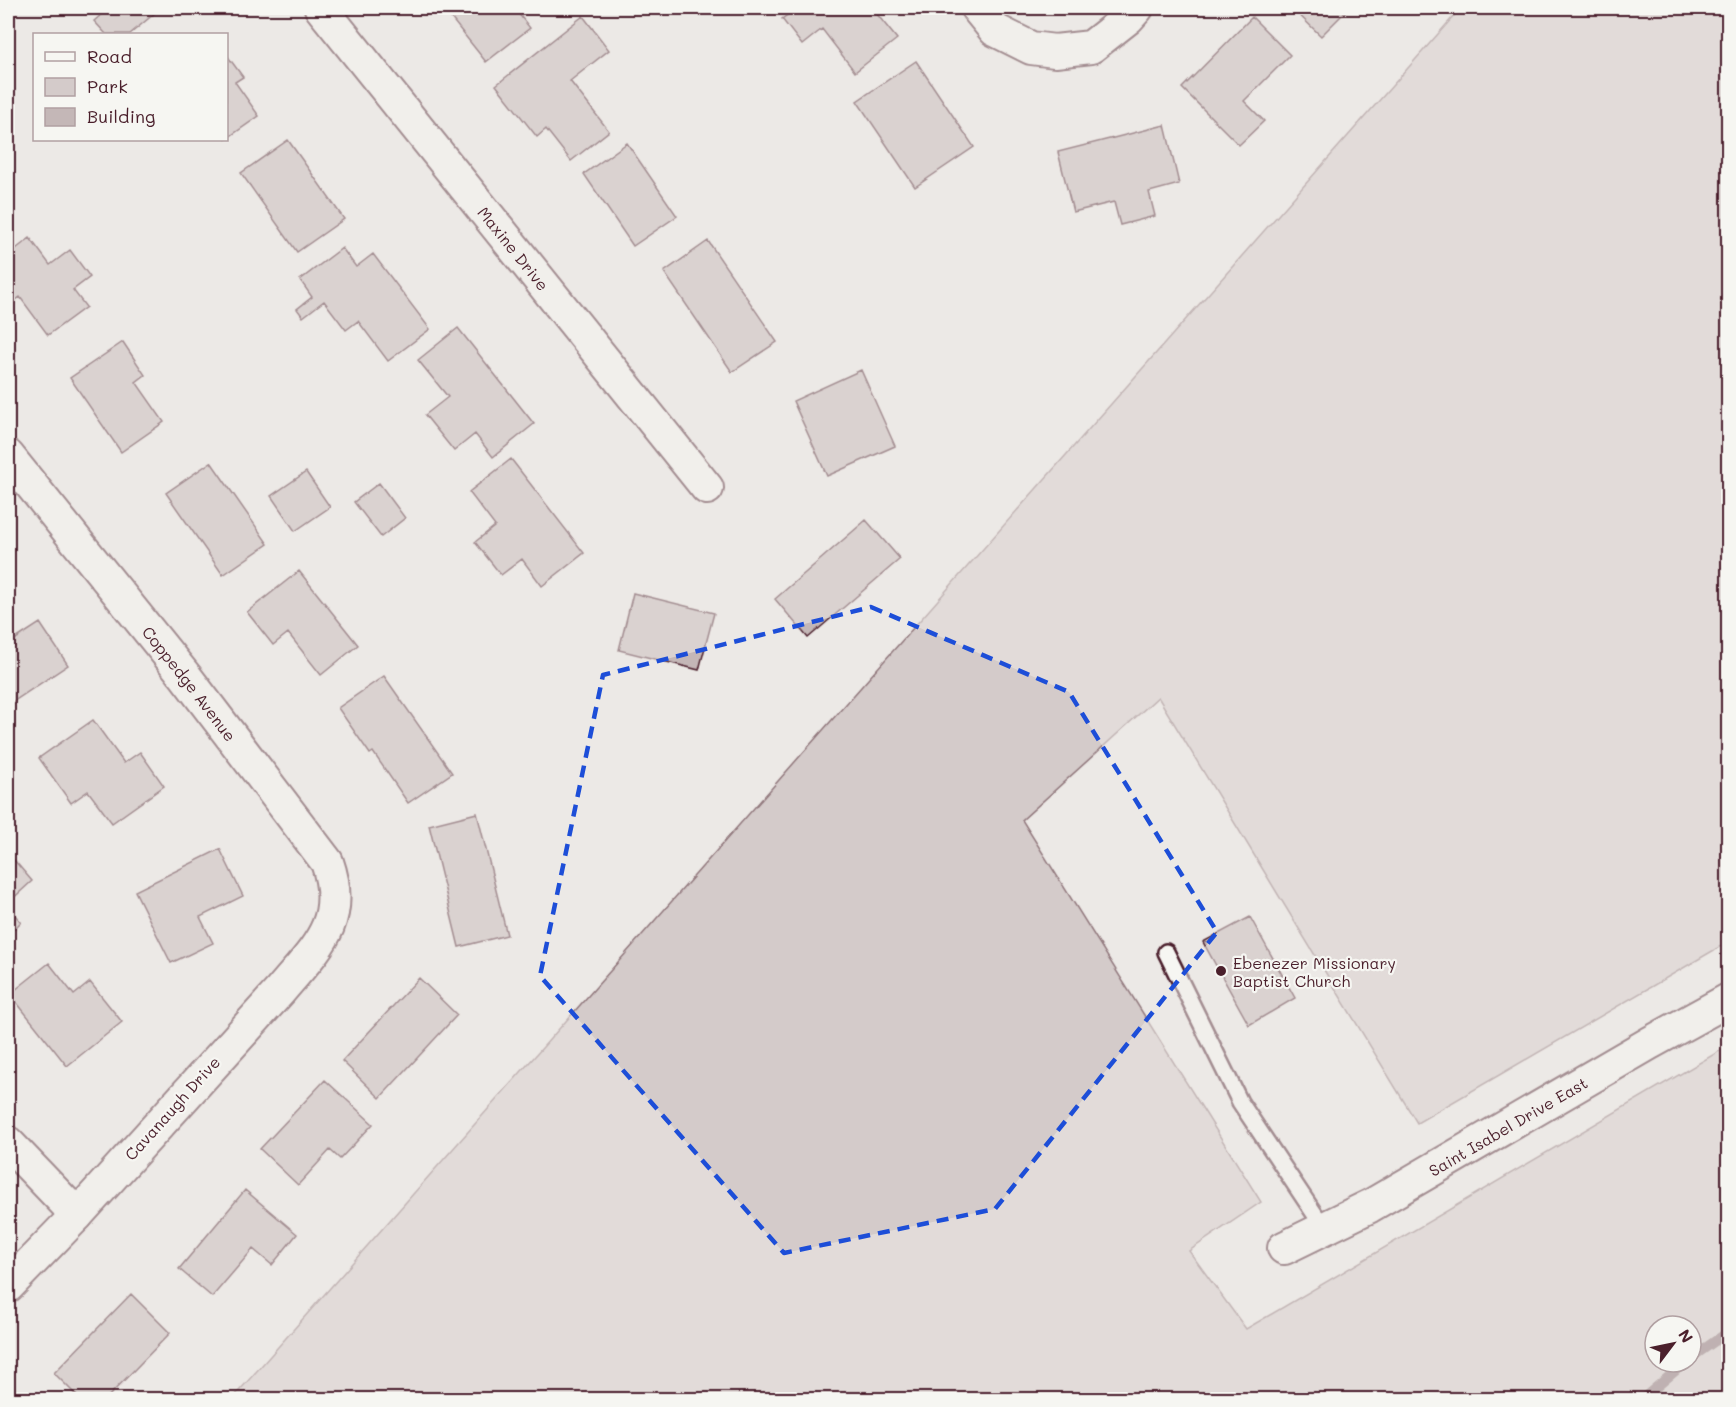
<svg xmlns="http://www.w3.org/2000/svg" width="1736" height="1407" font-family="Mali,sans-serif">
<rect width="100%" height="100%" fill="#ece9e6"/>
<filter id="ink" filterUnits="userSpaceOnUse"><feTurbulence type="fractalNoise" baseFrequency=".0167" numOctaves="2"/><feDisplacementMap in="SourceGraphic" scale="12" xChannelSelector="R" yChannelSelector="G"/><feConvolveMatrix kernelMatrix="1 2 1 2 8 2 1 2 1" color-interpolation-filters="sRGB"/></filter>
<g filter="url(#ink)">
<path fill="#d4cbca" stroke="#8f757a" stroke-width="1.5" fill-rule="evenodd" d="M1461,8H1728V942L1417,1123L1158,697L1022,820L1261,1202L1189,1251L1246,1329L1728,1046V1399H232ZM1655,1326H1691V1362H1655Z"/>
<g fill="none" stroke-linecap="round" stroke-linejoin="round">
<path stroke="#886e73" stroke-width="10" d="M1691,1358L1728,1332
M1641,1400L1686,1362"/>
</g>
<path fill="#c4b7b7" stroke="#4a1f2b" stroke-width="1.5" d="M109,8H161L130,34H106L94,21Z
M443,8H514L530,28L486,62Z
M797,8H872L897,39L855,72L822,29L802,45L782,19Z
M1292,8H1349L1321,36Z
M583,16L609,50L570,81L609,131L571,161L546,129L537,137L496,85Z
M1252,17L1290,55L1244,101L1264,121L1239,145L1182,88Z
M226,54L243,77L235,82L259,116L226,139Z
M916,61L974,147L915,187L857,101Z
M1165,125L1179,184L1149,192L1155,216L1120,225L1114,202L1073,212L1058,152Z
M288,140L344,219L297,252L241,173Z
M627,143L677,216L633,246L584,174Z
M30,238L50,265L70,250L90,277L73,290L86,307L48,335L20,297L8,306V255Z
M708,241L777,342L732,372L664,272Z
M342,248L356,267L373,254L430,329L388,361L358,321L346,330L324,301L303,317L297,309L312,297L300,280Z
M458,328L534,424L493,457L475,434L454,451L425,415L448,397L418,360Z
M123,342L145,375L136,382L164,422L121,452L70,378Z
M861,370L895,446L827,476L793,401Z
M511,459L584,553L542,586L522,559L501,575L475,542L495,526L469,492Z
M211,462L268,544L223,575L166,493Z
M306,472L330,507L295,531L271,496Z
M379,483L405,518L381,537L354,502Z
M866,520L900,559L808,638L775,599Z
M299,571L358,645L321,675L288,633L273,645L247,612Z
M633,593L714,613L699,670L619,650Z
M40,623L68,665L8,705V644Z
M384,676L452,773L408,803L373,752L370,754L338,708Z
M93,720L124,763L140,752L164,786L112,823L88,791L71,803L39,758Z
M477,813L507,935L459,947L429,825Z
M220,849L243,896L200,917L213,943L171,963L135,891Z
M8,853L32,881L8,903Z
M8,907L21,922L8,935Z
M1250,917L1295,998L1249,1025L1203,942Z
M49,963L74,995L90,982L122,1022L67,1066L10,994Z
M419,978L457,1015L380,1098L342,1061Z
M325,1080L373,1124L340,1159L330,1150L298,1185L260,1149Z
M245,1190L297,1234L272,1265L253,1249L212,1297L179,1269Z
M131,1294L170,1333L105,1400H81L54,1373Z"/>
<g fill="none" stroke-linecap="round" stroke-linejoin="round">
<defs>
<path id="lane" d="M1166,952L1240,1102L1324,1228"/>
<g id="street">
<path id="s1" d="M321,8L707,488"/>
<path d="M977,8L995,30L1031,48L1055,51L1091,47L1128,18L1137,8"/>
<path id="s2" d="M8,456L186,677L327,862C348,922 316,948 280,991L77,1215L8,1286"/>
<path d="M8,1143L77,1215"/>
<path id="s3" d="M1284,1248L1370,1206L1650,1043L1728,1000"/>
</g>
</defs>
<use href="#lane" stroke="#4a1f2b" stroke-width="20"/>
<use href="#street" stroke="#4a1f2b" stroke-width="36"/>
<use href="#lane" stroke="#f6f6f2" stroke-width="15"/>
<use href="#street" stroke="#f6f6f2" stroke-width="32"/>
</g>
</g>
<path d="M0 0H1736V1407H0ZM871,607L1069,692L1217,932L995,1209L784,1253L540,976L603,675Z" fill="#ece9e6" fill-opacity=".55" fill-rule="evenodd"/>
<path fill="none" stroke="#1d4ed8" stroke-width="4.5" stroke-dasharray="12 8" stroke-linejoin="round" d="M871,607L1069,692L1217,932L995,1209L784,1253L540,976L603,675Z"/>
<circle fill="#4a1f2b" stroke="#f6f6f2" stroke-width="2" cx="1221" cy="971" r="6"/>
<g text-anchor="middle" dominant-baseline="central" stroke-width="4.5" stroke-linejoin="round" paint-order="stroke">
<g font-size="16" fill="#4a1f2b" stroke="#f6f6f2">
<text stroke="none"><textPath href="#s1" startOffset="308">Maxine Drive</textPath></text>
<text stroke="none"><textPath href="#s2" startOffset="291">Coppedge Avenue</textPath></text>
<text transform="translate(172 1108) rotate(-48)">Cavanaugh Drive</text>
<text stroke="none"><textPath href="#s3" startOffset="255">Saint Isabel Drive East</textPath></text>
</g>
<g font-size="16" fill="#4a1f2b" stroke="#f6f6f2" text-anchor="start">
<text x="1233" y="962">Ebenezer Missionary<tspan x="1233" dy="18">Baptist Church</tspan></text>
</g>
</g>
<rect width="1736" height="1407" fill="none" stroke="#f6f6f2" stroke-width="30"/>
<rect x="15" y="15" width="1706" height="1377" fill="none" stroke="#4a1f2b" stroke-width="2" filter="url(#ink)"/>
<rect x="33" y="33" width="195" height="108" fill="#f6f6f2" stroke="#b1a0a2" stroke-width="1.5"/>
<rect x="45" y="52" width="30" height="9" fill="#f6f6f2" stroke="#b1a0a2" stroke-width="1.5"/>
<text x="87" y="63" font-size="18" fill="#4a1f2b">Road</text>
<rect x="45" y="78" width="30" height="18" fill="#d4cbca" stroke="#b1a0a2" stroke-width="1.5"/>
<text x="87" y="93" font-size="18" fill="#4a1f2b">Park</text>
<rect x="45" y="108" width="30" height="18" fill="#c4b7b7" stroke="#b1a0a2" stroke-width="1.5"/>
<text x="87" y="123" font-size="18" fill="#4a1f2b">Building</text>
<g transform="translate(1673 1344) rotate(58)"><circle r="28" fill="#f6f6f2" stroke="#b1a0a2" stroke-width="1.5"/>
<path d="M0-4.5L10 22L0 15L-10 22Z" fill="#4a1f2b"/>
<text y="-9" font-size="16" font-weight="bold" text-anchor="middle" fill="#4a1f2b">N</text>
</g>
</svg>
